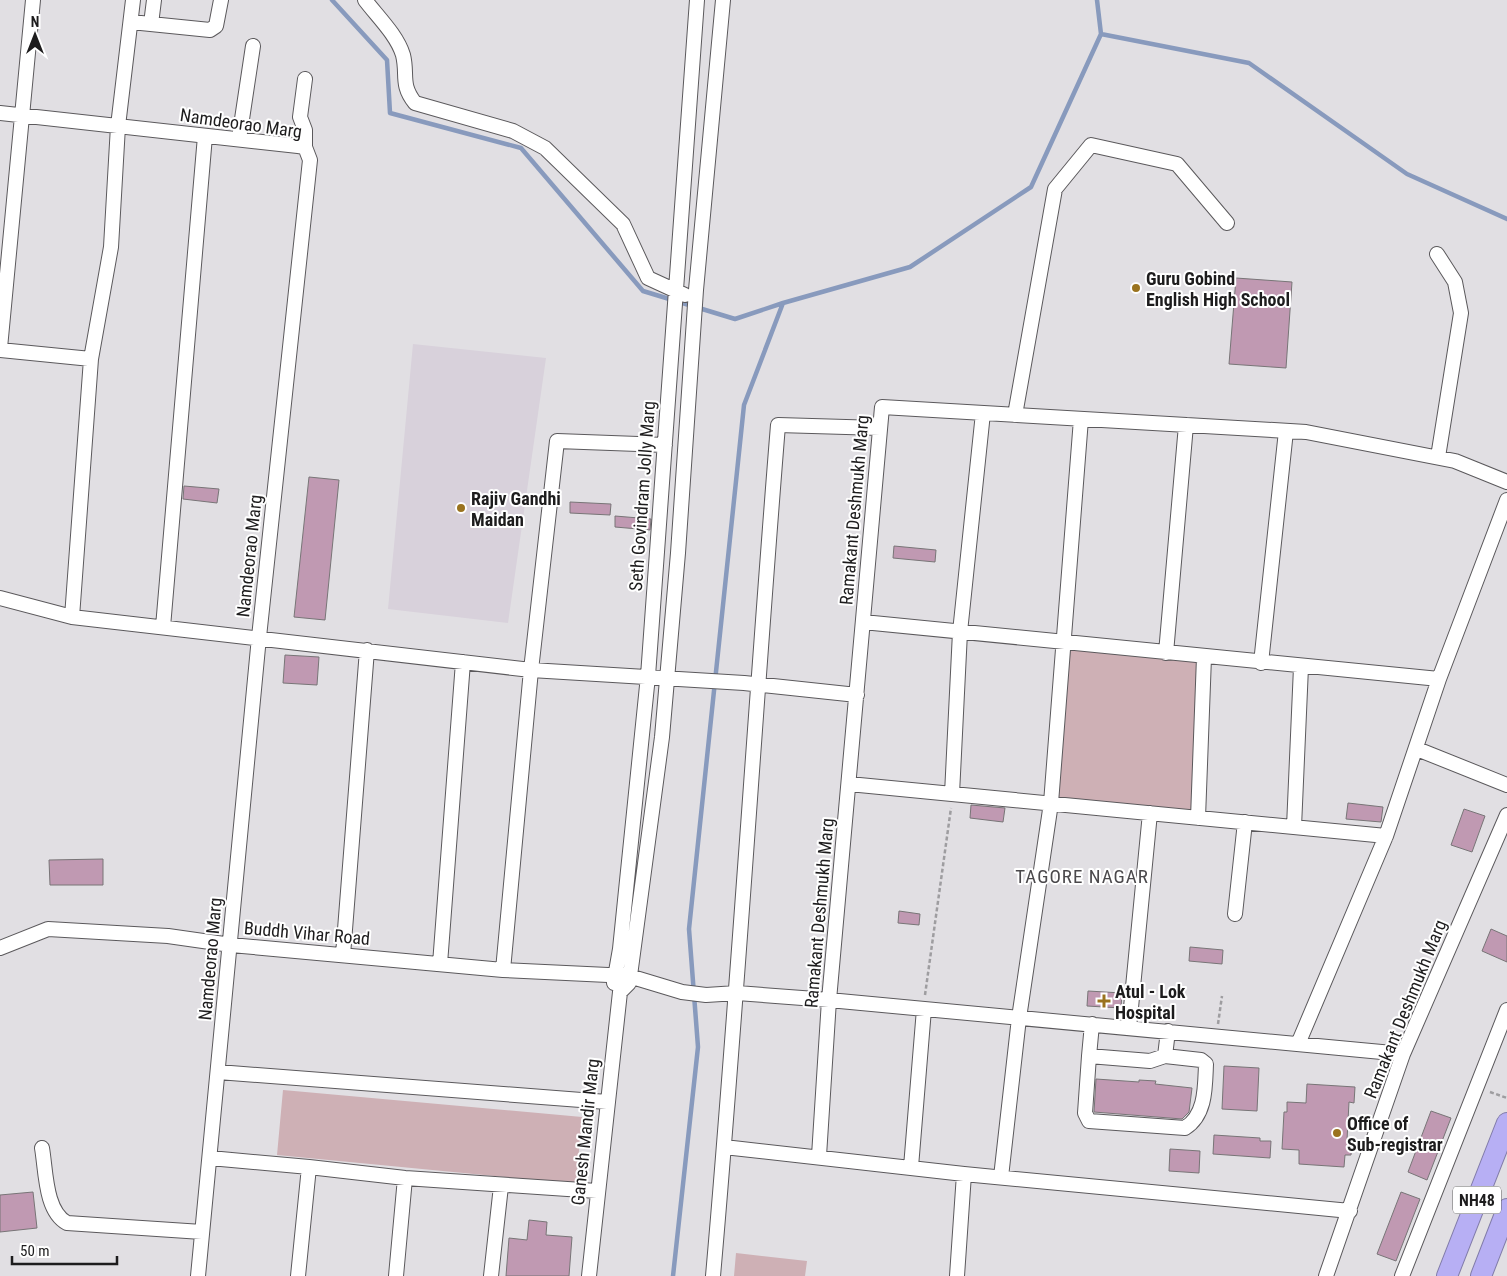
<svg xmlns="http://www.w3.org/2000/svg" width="1507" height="1276" font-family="'Roboto Condensed',sans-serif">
<rect width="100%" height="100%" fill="#e1dfe3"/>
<path fill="#d8d1db" d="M413,344L546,358L508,623L388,609Z"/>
<path fill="#ceb0b5" d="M1062,643L1204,657L1198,818L1052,803Z
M283,1090L582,1117L576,1184L277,1155Z
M736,1253L807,1261L805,1276H734Z"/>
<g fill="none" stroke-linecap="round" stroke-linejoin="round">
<path stroke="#889abd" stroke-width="4.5" d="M332,0L387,60L390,113L521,148L643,291L735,319L783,303L910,267L1031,187L1101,34
M1097,0L1101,34L1249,63L1407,174L1507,219
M673,1276L698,1047L689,929L744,405L783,303"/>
</g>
<path fill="#c099b2" stroke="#787577" d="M1236,278L1292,282L1286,368L1229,364Z
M309,477L339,480L325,620L294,617Z
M184,486L219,489L217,503L183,499Z
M570,502L611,504L610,515L570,513Z
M615,516L651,519L650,530L615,527Z
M894,546L936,550L935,562L893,558Z
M285,655L319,657L317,685L283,683Z
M1348,803L1383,807L1381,822L1346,819Z
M971,805L1005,808L1003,822L970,818Z
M1464,809L1485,816L1472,852L1451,845Z
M103,859V885H50L49,860Z
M899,911L920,914L919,925L898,923Z
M1491,929L1507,936V962L1482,951Z
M1190,947L1223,950L1222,964L1189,961Z
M1088,991L1122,993L1121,1008L1087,1006Z
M1224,1066L1259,1068L1257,1111L1222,1109Z
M1096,1079L1139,1082V1080L1156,1081L1155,1084L1192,1088L1189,1112L1182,1119L1094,1112Z
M1307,1084L1355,1087L1354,1103L1349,1102L1347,1140L1352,1141L1351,1155H1345L1344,1167L1299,1164V1150L1282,1149L1284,1112H1287V1102L1306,1103Z
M1431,1111L1451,1118L1427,1180L1408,1172Z
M1214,1135L1260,1138V1141H1271L1270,1158L1213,1154Z
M1170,1149L1200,1151L1199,1173L1169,1171Z
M33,1192L37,1228L0,1232V1195Z
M1401,1192L1420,1199L1396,1261L1377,1254Z
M529,1220L547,1222L546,1235L572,1237L569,1276H506L509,1238L527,1240Z"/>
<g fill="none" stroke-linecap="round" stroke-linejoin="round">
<defs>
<path id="minor" d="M365,0C377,16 397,35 403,55C408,75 400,84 415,103L513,131L545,148L623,224L648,278L685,295
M131,22L210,30L216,26L221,0
M151,24L154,0
M0,113L298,146L305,147L310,160L259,637L198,1276
M239,139L253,46
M305,147V130L300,117L305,79
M1437,254L1455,282L1461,313L1438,457
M0,348L33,0
M0,350L91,359
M1015,415L1055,189L1091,145L1177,164L1227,223
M0,598L72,617L531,670L744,683L857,695
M72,617L91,359L111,247L118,126L133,0
M863,622L1439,679
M163,627L205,136
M1166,653L1186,425
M1261,663L1286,431
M1417,749L1507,785
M849,784L1386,836
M952,794L960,632L983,413
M1198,818L1204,657
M1294,827L1301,667
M1235,914L1245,822
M0,948L48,929L168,936L231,945L503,970L629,976L682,992L706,995L737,993L829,1000L1403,1054
M343,955L367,650
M440,964L463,662
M503,970L531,670L557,441L665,445
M614,983L620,949L648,676L697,0
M620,992L629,983L662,737L678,553L696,290L723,0
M1129,1028L1150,813
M1298,1044L1386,836L1439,679L1507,500
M1089,1056L1150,1061L1165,1056L1201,1060L1206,1064C1205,1087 1206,1115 1185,1128L1089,1121L1085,1113Z
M1089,1056L1092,1024
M1165,1056L1168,1031
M218,1072L607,1102
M724,1147L964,1174L1350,1211
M42,1148C46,1171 45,1211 67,1223L202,1232
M819,1156L829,1000L882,407L1306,432L1455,461L1507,482
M210,1158L309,1167L405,1178L597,1191
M911,1167L924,1009
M1001,1177L1019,1018L1051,803L1081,419
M298,1276L309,1167
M396,1276L405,1178
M491,1276L501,1186
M589,1276L620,992
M713,1276C738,993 755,709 778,425L880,428
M957,1276L964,1174
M1326,1276L1403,1054L1507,815
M1402,1276L1507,1010"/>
<path id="highway" d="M1447,1276L1507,1123
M1481,1276L1507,1209"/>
</defs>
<use href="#minor" stroke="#5b595c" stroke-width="16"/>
<use href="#highway" stroke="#817ca9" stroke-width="22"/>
<path stroke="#9e9da0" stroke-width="2.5" stroke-dasharray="4 2.5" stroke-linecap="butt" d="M925,995L951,808
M1218,1024L1222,996
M1490,1092L1507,1098"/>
<use href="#minor" stroke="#fff" stroke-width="14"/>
<use href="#highway" stroke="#b7aff4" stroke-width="20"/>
</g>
<g fill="#9a731f" stroke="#fff" stroke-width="2">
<circle cx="1136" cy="288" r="5"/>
<circle cx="461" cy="508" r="5"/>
<path d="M1101.5 993.5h5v5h5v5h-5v5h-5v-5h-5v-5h5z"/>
<circle cx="1337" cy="1133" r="5"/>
</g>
<g text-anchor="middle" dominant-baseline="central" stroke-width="4" stroke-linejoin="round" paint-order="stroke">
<rect fill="#fff" stroke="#616061" stroke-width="1" x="1453" y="1186.5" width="48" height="27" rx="4"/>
<g font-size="16" font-weight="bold" fill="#1d1c1d">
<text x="1477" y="1200">NH48</text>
</g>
<g font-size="18" fill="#1d1c1d" stroke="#fff">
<text transform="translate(241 123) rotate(8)">Namdeorao Marg</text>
<text transform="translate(642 496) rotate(-86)">Seth Govindram Jolly Marg</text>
<text transform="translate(854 510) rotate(-85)">Ramakant Deshmukh Marg</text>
<text transform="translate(249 556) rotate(-84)">Namdeorao Marg</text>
<text transform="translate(819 913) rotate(-85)">Ramakant Deshmukh Marg</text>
<text transform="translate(307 933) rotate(5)">Buddh Vihar Road</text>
<text transform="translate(210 959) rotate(-85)">Namdeorao Marg</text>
<text transform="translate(1405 1009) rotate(-68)">Ramakant Deshmukh Marg</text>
<text transform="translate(585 1132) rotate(-84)">Ganesh Mandir Marg</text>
</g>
<g font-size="18" font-weight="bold" fill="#1d1c1d" stroke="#fff" text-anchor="start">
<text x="1146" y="278">Guru Gobind<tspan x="1146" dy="21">English High School</tspan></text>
<text x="471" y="498">Rajiv Gandhi<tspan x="471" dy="21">Maidan</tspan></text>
<text x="1115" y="991">Atul - Lok<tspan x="1115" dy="21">Hospital</tspan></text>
<text x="1347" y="1123">Office of<tspan x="1347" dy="21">Sub-registrar</tspan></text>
</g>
<g font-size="19" letter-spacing="1" fill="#4a484b" stroke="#fff">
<text x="1082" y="876">TAGORE NAGAR</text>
</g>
</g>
<g transform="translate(35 35)" stroke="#ffffff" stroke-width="4" paint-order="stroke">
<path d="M0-4L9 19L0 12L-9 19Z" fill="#1d1c1d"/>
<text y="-8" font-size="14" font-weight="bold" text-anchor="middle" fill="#1d1c1d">N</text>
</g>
<path d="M12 1256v8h105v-8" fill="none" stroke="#1d1c1d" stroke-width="2.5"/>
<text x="20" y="1256" font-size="15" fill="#1d1c1d" stroke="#ffffff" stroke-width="4" paint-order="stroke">50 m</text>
</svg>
